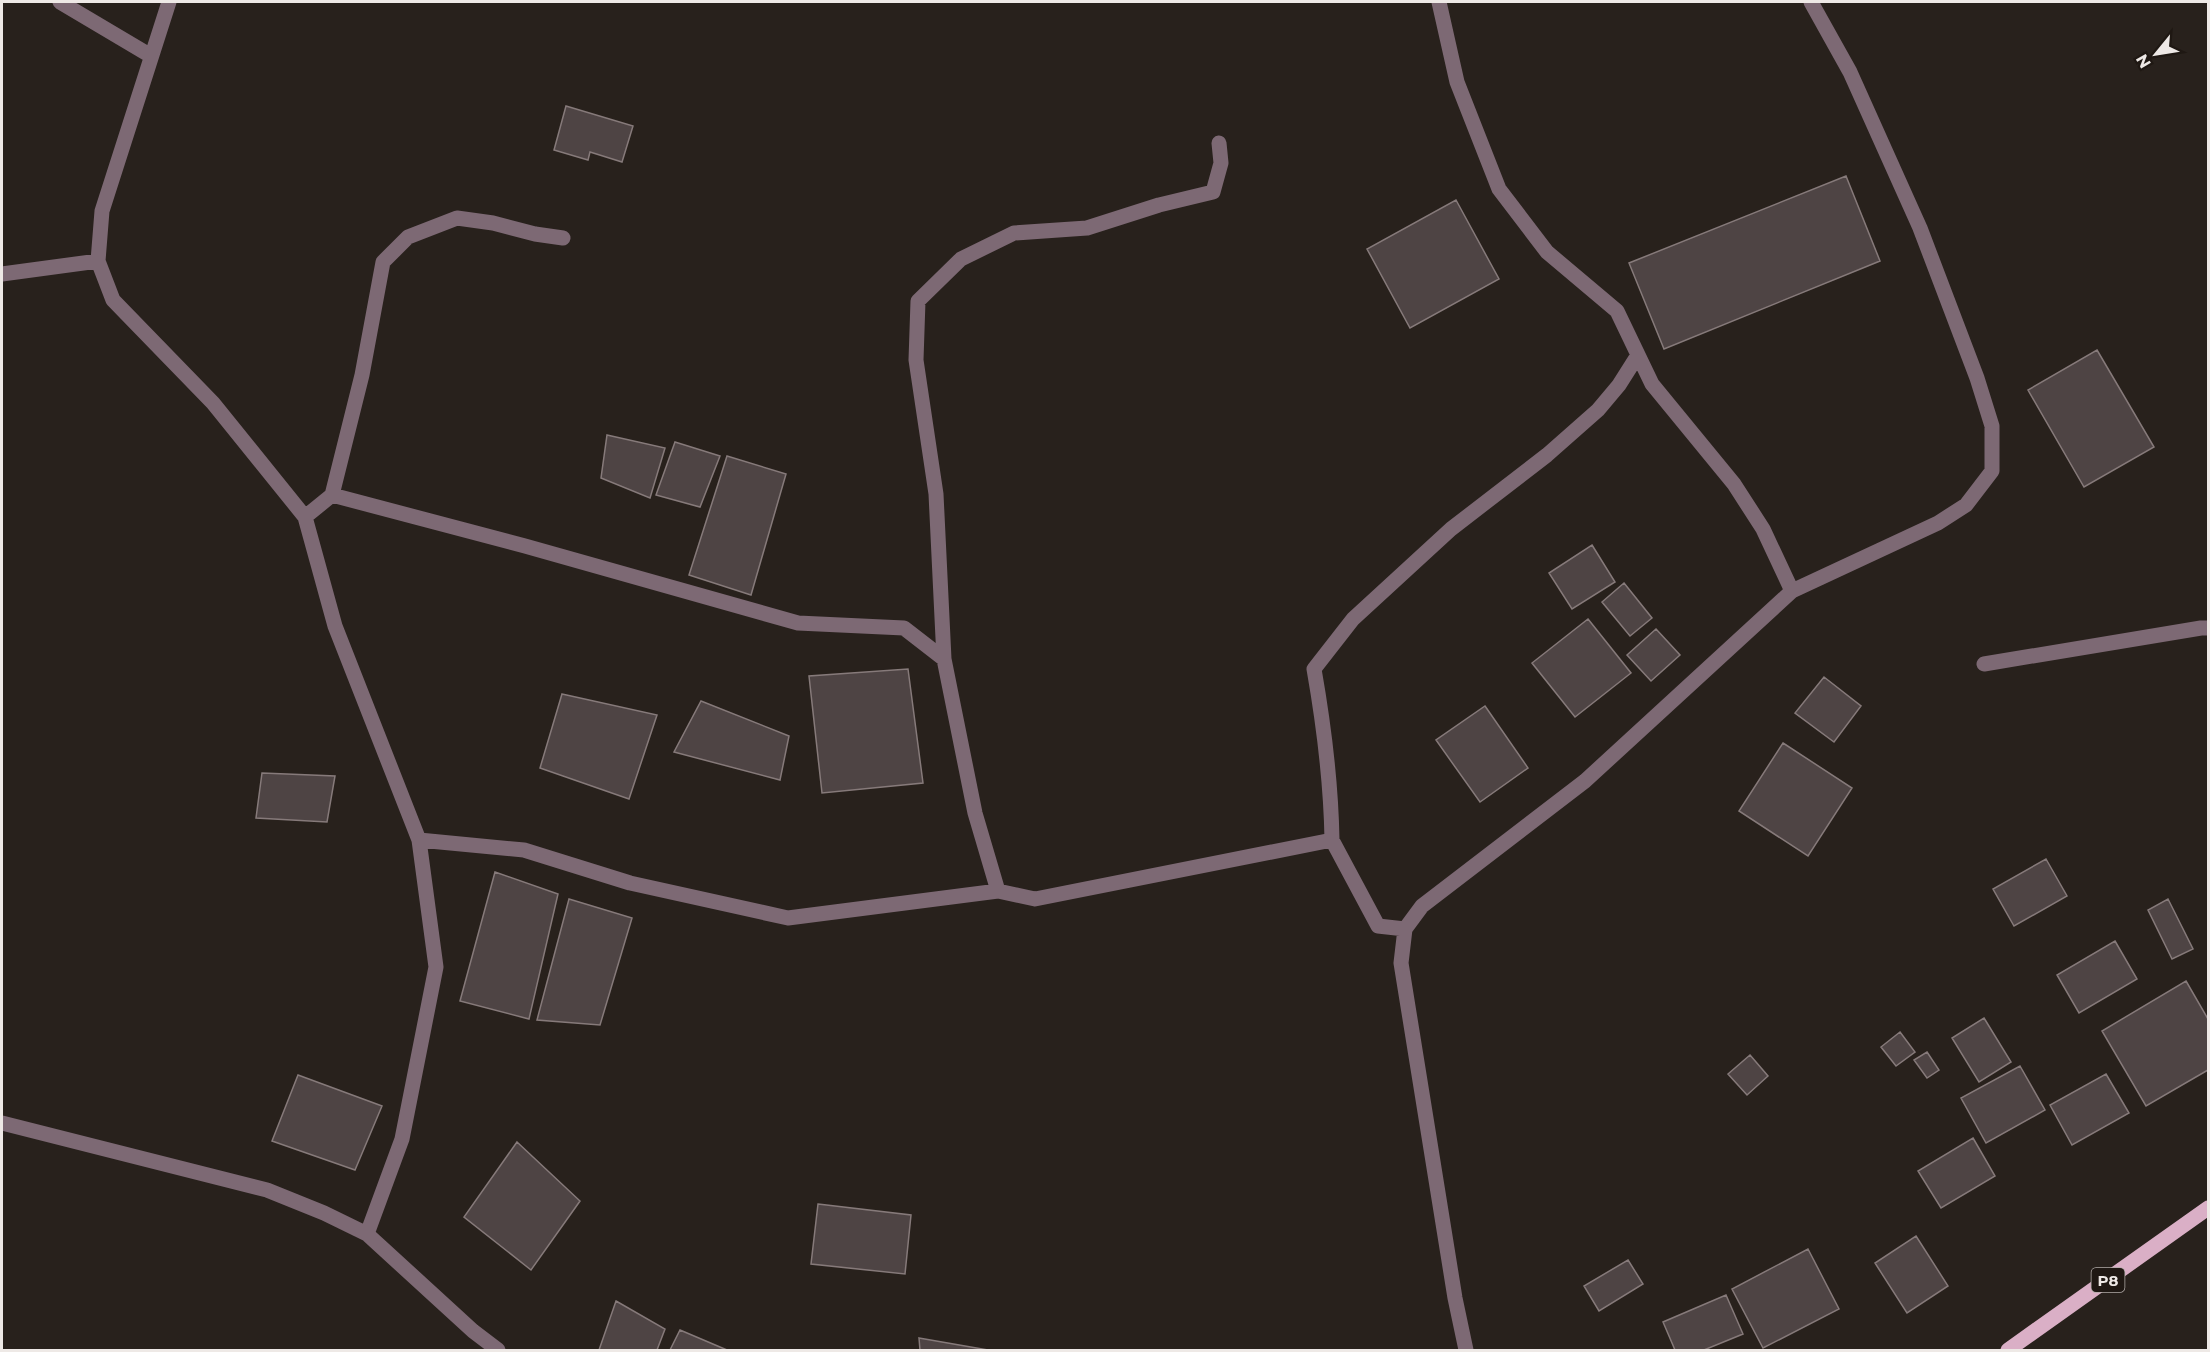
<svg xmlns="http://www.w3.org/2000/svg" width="2210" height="1352" font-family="Montserrat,sans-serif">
<rect width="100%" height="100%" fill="#28211c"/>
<path fill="#4e4444" stroke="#867a7a" stroke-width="1.5" d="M566,106L633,126L622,162L590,152L588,160L554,150Z
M1846,176L1880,261L1664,349L1629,263Z
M1456,200L1499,279L1410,328L1367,249Z
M2097,350L2154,447L2084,487L2028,390Z
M607,435L665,448L650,498L601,478Z
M675,442L720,456L700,507L656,495Z
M727,456L786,474L751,595L689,575Z
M1592,545L1615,582L1572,609L1549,573Z
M1624,583L1652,618L1630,636L1602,602Z
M1588,619L1631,673L1575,717L1532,663Z
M1656,629L1680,655L1651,681L1627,655Z
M908,669L923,783L822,793L809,676Z
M1824,677L1861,706L1834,742L1795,713Z
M562,694L657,715L629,799L540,768Z
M701,701L789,736L780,780L674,752Z
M1485,706L1528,768L1480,802L1436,740Z
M1783,743L1852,788L1808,856L1739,811Z
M262,773L335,776L327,822L256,818Z
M2046,859L2067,896L2014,926L1993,889Z
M495,872L558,894L529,1019L460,1001Z
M569,899L632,918L600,1025L537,1020Z
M2168,899L2193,949L2172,959L2148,910Z
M2115,941L2137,979L2079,1013L2057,975Z
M2186,981L2208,1019V1070L2146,1106L2102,1031Z
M1984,1018L2011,1062L1979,1082L1952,1038Z
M1900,1032L1915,1052L1896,1066L1881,1047Z
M1927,1052L1939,1070L1927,1078L1914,1060Z
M1750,1055L1768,1076L1747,1095L1728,1074Z
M2020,1066L2045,1110L1986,1143L1961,1098Z
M2106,1074L2129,1113L2072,1145L2050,1105Z
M298,1075L382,1106L355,1170L272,1141Z
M1973,1138L1995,1176L1941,1208L1918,1171Z
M517,1142L580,1201L531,1270L464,1217Z
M818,1204L911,1215L905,1274L811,1264Z
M1916,1236L1948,1286L1907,1313L1875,1263Z
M1808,1249L1839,1309L1763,1348L1732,1289Z
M1628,1260L1643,1284L1599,1311L1584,1286Z
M1726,1295L1743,1334L1704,1350H1675L1663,1322Z
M616,1301L665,1329L657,1350H599Z
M680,1330L727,1350H670Z
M919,1338L988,1350H920Z"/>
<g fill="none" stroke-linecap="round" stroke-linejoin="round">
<path stroke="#7d6974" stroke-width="15" d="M60,2L151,56
M169,2L102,211L98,261L113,300L213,403L305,517L335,626L419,840L436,967L402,1139L367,1234
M1439,2L1457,82L1499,189L1547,252L1617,311L1652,384L1734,484L1763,529L1792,591
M2,274L98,261
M332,495L362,375L383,262L408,237L457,218L493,223L535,234L563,238
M305,517L332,495L525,546L798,623L904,628L944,659L975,813L998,891
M944,659L936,494L916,360L918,301L961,259L1014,233L1087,228L1159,205L1213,192L1221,163L1219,143
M1984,664L2201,628H2208
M419,840L524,850L630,883L788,918L998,891L1035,899L1332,840L1378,926L1405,929
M1332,840C1331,782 1324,726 1314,669L1353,619L1451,529L1547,455L1598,410L1619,385L1638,355
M2,1123L267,1190L324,1213L367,1234L473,1331L498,1350
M1466,1350L1455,1298L1401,963L1405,929L1422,906L1585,781L1792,591L1938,523L1966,505L1992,471V426L1977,378L1920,228L1850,72L1811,2"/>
<path stroke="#daafc6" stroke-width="15" d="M2008,1350L2208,1208"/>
</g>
<g text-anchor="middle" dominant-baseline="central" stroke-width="5" stroke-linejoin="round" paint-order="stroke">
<rect fill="#1f1813" stroke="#b0aaa7" stroke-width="1.5" x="2091.5" y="1268" width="33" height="24" rx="4.5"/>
<g font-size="15" font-weight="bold" fill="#eee9e6">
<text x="2108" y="1280">P8</text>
</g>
</g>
<rect width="2210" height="1352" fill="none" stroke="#eee9e6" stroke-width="6"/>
<g transform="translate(2156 54) rotate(240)" stroke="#1f1813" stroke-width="4.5" paint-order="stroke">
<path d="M0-4.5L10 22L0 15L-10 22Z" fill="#eee9e6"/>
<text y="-9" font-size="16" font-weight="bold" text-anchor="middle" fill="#eee9e6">N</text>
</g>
</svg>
